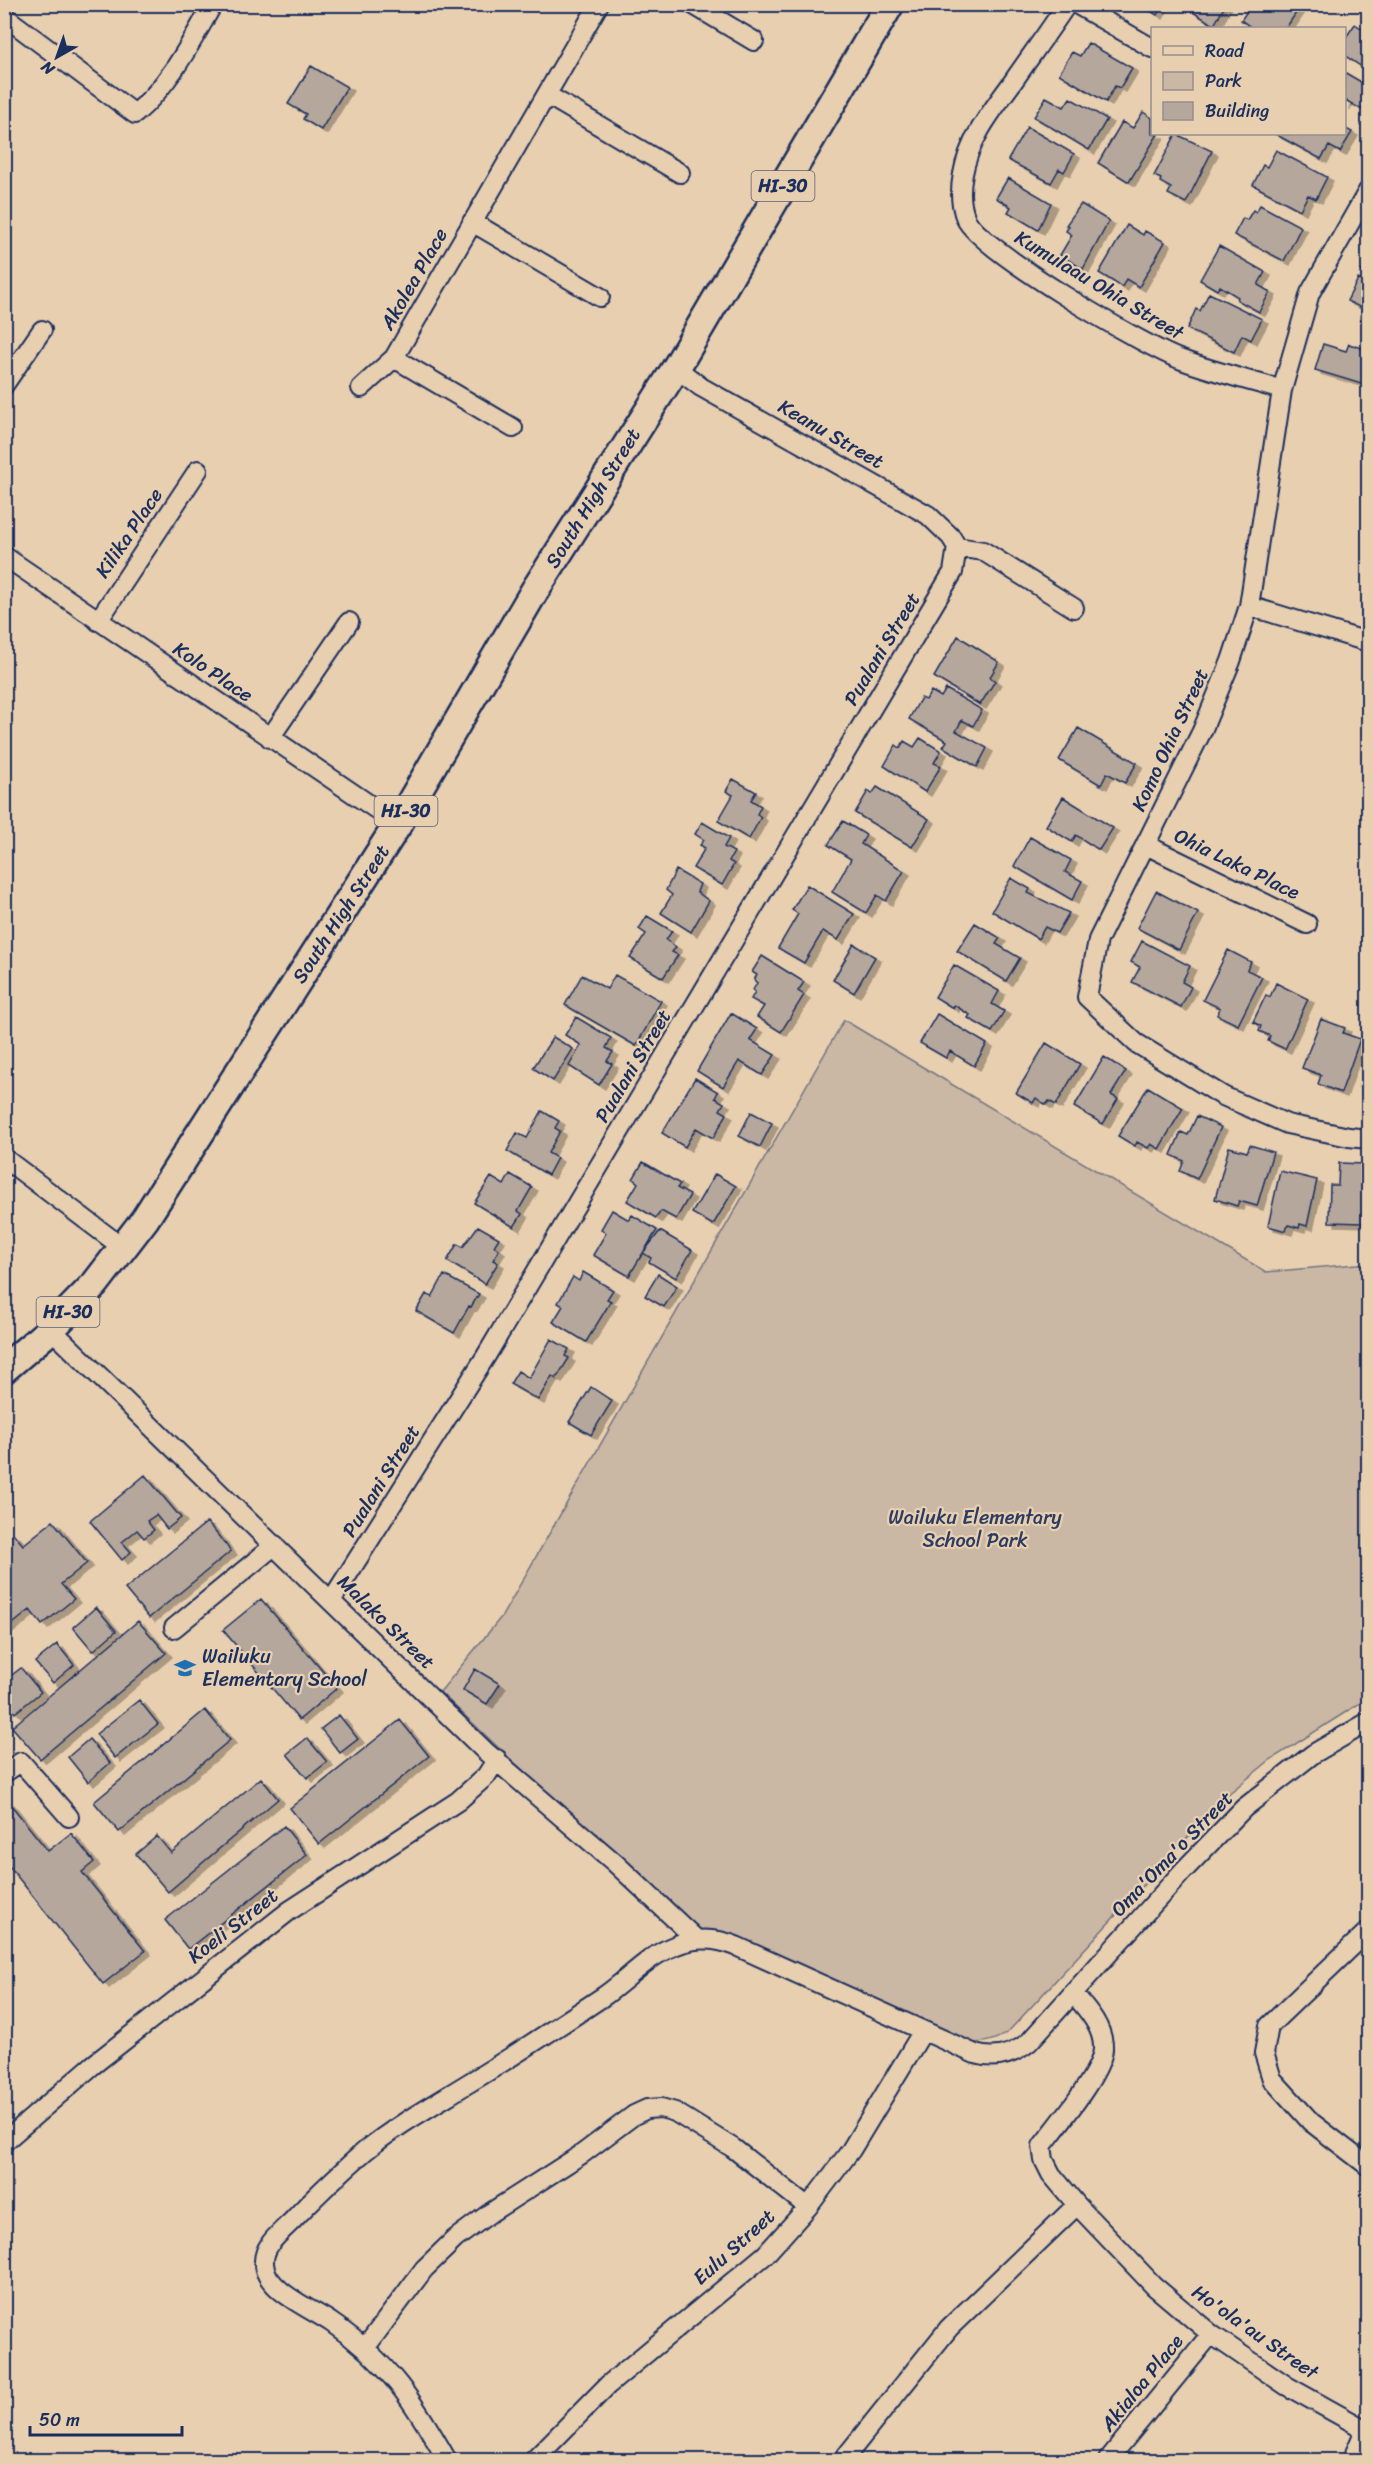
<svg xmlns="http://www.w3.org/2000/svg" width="1373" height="2465" font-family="Sriracha,sans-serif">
<defs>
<filter id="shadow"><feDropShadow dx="6" dy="4" stdDeviation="0" flood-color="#0004"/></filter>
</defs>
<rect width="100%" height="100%" fill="#e8cfb0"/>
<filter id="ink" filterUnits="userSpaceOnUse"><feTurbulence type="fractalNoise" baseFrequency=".0167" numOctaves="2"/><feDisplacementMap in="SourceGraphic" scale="12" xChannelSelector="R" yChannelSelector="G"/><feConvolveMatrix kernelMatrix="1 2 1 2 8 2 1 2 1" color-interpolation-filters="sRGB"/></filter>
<g filter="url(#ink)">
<path fill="#cab7a4" stroke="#727381" stroke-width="1.5" d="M844,1020L1266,1272L1368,1263V1698L1270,1760L1226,1796L1008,2032C995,2041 984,2043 968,2043L691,1931L440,1692L502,1616Z"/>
<path fill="#b5a79c" stroke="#1b2f5e" stroke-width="1.5" filter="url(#shadow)" d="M1139,4H1163L1157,15Z
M1195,4H1226L1214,25L1191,11Z
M1252,4H1302L1286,28H1252L1241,20Z
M1355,24L1368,33V63L1366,61L1362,67L1344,55V40Z
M1088,43L1132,68L1120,88L1115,86L1106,102L1059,74L1072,52L1080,56Z
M311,66L347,87L321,130L303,119L306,114L288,104Z
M1344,72L1368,86V104L1364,111L1347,101L1344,105Z
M1046,97L1064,107L1070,98L1107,119L1089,150L1034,117Z
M1143,112L1152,118V134H1158L1129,182L1098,163L1122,122L1133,128Z
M1027,127L1074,154L1064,172L1059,169L1051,183L1008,160Z
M1344,128L1352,132L1340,152L1329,146L1321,159L1275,134H1344Z
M1176,134L1212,151L1186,203L1168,194L1171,188L1160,182L1161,179L1154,176Z
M1276,150L1327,177L1316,199L1308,195L1300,210L1253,185L1263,165L1267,167Z
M1008,178L1051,203L1038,230L1008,212L1011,207L996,198Z
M1081,204L1109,221L1083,269L1060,255L1072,235L1066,231L1069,226L1066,225Z
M1260,205L1301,227L1284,261L1234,235L1243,218L1247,220L1253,210L1256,212Z
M1127,225L1143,235L1145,231L1165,242L1139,287L1126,279L1122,287L1099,273Z
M1219,246L1265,272L1258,285L1270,292L1259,312L1237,300L1238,297L1220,286L1217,290L1200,280Z
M1368,258V277L1361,273Z
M1358,279L1368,285V324L1361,320L1366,310L1347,301Z
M1209,293L1262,319L1251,340L1242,335L1234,352L1187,329L1196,309L1200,311Z
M1323,344L1346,351L1349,344L1368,350V386L1315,370Z
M958,636L999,662L990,677L995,681L980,705L934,677Z
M946,689L982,710L973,726L962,720L956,731L987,748L977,767L943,747L947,741L909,719L921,698L926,700L931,691L941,697Z
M1078,728L1137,763L1125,783L1107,773L1101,785L1059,760Z
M920,738L941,751L934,763L941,766L925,792L884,766L896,745L900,748L904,741L914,747Z
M733,779L756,792L751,800L761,806L757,814L761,817L749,839L718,821L733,795L726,791Z
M877,787L929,819L912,847L855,813L868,791L872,794Z
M1063,797L1113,828L1099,850L1076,835L1072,842L1046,826Z
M843,821L866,835L861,844L904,871L886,901L877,895L866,913L832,892L851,859L828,845Z
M702,822L729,838L724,847L734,852L729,861L734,864L722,885L693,868L705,848L700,845L704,840L695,834Z
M1030,837L1071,860L1065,872L1082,881L1072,900L1014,866Z
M676,870L700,884L697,892L709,901L691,932L661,913L672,895L666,890Z
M1011,878L1030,889L1028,893L1069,913L1057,933L1045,927L1038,939L992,911Z
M807,885L854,914L838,940L823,931L804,963L778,948L798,914L792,910Z
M1156,891L1198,913L1179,950L1137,928Z
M647,916L672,931L666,940L676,947L672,952L678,955L663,978L630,958L646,934L639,929Z
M975,923L1000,938L996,944L1020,958L1006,981L957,951Z
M1142,941L1190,966L1182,982L1191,987L1181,1007L1132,982L1140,967L1131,962Z
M854,944L875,957L854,993L833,980Z
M1228,950L1251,962L1247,970L1262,977L1238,1025L1217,1015L1220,1008L1203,1000Z
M762,956L804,982L798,991L804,995L781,1032L757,1017L764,1006L751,999L755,992L753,990L757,983L754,980L757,975L752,972Z
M954,965L999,991L992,1004L1004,1011L992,1032L968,1018L970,1015L954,1005L953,1008L935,997Z
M582,975L607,989L615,975L661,1001L636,1046L565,1005Z
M1276,983L1308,999L1285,1049L1268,1041L1270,1036L1259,1031L1261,1026L1253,1022L1266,995L1270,997Z
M731,1013L757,1029L750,1040L775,1055L762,1075L739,1061L723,1087L697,1071Z
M937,1014L987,1044L974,1066L950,1051L946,1058L920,1043Z
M576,1017L611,1038L606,1048L613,1052L607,1061L612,1064L599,1085L569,1066L581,1045L565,1035Z
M1321,1019L1345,1028L1343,1033L1360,1039L1341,1093L1318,1084L1321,1075L1302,1068Z
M553,1037L573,1049L553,1081L533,1068Z
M1046,1043L1080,1064L1056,1105L1049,1101L1046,1105L1036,1098L1033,1103L1016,1093Z
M1368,1054V1090L1359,1087Z
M1104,1057L1126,1071L1111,1095L1118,1099L1103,1124L1074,1107Z
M695,1078L718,1092L715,1098L724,1103L720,1110L727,1114L713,1138L696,1128L685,1147L662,1133Z
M1148,1087L1183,1108L1159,1149L1151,1144L1148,1148L1137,1142L1135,1146L1118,1136Z
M542,1111L559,1121L555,1128L560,1131L548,1153L557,1158L548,1175L507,1151L517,1133L527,1138Z
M751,1112L772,1123L760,1147L739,1136Z
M1197,1116L1221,1127L1197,1179L1180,1171L1184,1161L1171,1155L1181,1132L1188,1135Z
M1250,1145L1273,1152L1257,1206L1239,1201L1237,1206L1215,1199L1229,1147L1247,1152Z
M643,1162L680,1184L677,1188L690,1195L676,1219L661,1211L656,1218L627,1201L638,1183L633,1179Z
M1339,1163L1365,1164L1363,1223L1329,1222L1330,1185H1338Z
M1280,1171L1317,1180L1307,1226L1300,1224L1299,1228L1288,1225L1286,1231L1268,1226Z
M510,1174L532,1187L518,1211L522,1214L514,1227L474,1203L491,1177L504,1185Z
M715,1174L736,1186L713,1225L692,1213Z
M612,1210L629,1220L632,1215L657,1230L629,1276L593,1255L606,1233L601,1229Z
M478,1226L499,1238L494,1246L499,1250L493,1260L498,1263L485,1284L447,1261L457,1244L463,1247Z
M660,1231L692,1250L676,1278L649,1262L651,1258L643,1253Z
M583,1272L613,1290L607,1299L611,1301L586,1342L553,1322L563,1306L558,1303L573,1277L579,1281Z
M658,1274L677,1286L664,1307L645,1296Z
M444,1275L479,1294L471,1307L469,1306L454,1333L416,1311L426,1294L432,1297Z
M551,1339L569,1349L565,1356L569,1358L556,1379L552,1376L538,1400L510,1384L518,1371L529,1378Z
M591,1387L612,1401L591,1435L569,1422Z
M145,1475L181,1518L167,1529L156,1515L147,1521L154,1530L144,1538L137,1530L122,1542L131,1552L122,1560L90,1521Z
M53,1521L87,1563L61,1584L74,1599L42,1625L30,1610L4,1631V1540L13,1533L23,1545Z
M207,1522L231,1551L149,1618L125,1589Z
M261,1599L337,1688L299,1720L223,1630Z
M96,1607L116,1631L93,1651L73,1627Z
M138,1621L166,1653L40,1759L12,1727Z
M57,1644L74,1665L53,1683L35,1662Z
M21,1668L41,1692L15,1713L4,1700V1681Z
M475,1669L500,1684L487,1704L463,1690Z
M139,1700L158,1724L115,1758L96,1734Z
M205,1710L230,1740L119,1832L94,1802Z
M339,1715L358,1739L340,1753L321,1729Z
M400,1720L429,1756L319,1844L290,1808Z
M307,1738L327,1762L307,1778L287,1754Z
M89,1739L110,1763L88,1782L68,1757Z
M261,1778L278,1799L168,1892L136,1854L157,1836L171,1853Z
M8,1801L48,1851L71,1833L94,1862L82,1872L145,1951L103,1984L4,1860V1804Z
M284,1826L307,1855L188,1949L165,1920Z"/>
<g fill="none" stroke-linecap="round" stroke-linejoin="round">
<defs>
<path id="street" d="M692,4L754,41
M1067,4C1049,31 1030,57 1012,83C992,111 969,139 963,174C960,189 960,205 966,219C980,250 1145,347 1182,360C1214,372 1249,380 1282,390
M1076,4L1152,48
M4,16L135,114C170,84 190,44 213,4
M547,95L680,173
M1368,191L1310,293L1282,390L1249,606L1231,661L1202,731L1098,940L1087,997L1136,1043L1223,1096L1287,1124L1349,1137L1368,1139
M472,222L600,297
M394,358L513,428
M676,368L701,387L928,515L951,537L957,547
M4,385L42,330
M361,388L394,358L599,4
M957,547L983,551L1074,608
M4,556L398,824
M1249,606L1368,642
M98,621L198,470
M270,738L349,622
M1146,845L1307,924
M4,1158L122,1247
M51,1329L485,1751L615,1863L697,1940
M331,1601L486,1356L953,572L957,547
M174,1628L275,1545
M4,1773L21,1762L69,1817
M1368,1931L1269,2026L1264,2053L1272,2079L1311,2122L1368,2166
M1073,1993C1086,2008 1104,2027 1103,2049C1102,2073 1057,2126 1042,2146L1044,2160L1051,2174L1077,2205L1154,2286L1211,2334L1287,2386L1368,2431
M4,2142L93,2065L289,1911L458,1801L486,1776L497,1759
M365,2348L424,2269L455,2239L490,2213L582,2154L634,2115L647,2109L661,2108L675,2112L733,2148L808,2207
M447,2460C414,2402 389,2362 332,2323C312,2309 264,2290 264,2263C263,2245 281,2232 293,2220C316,2195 340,2173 365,2151C397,2125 433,2105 467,2084C514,2056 559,2026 604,1996C627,1980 648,1956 674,1946C694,1937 716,1938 736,1946L975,2054C995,2060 1013,2055 1029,2042L1183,1871L1244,1808L1313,1754L1368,1722
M534,2460L608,2385L765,2255L808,2207L851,2150L923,2031
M843,2460L949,2328L1077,2205
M1108,2460L1211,2334
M1352,2460L1365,2430"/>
<path id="primary" d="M4,1369L51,1329L95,1284L145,1219L398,824L535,590L676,368L890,4"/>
</defs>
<use href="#street" stroke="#1b2f5e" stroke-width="22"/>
<use href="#primary" stroke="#1b2f5e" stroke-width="32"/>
<use href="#street" stroke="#e8cfb0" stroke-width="18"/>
<use href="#primary" stroke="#e8cfb0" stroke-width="27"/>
</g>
</g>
<defs>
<symbol id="school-bare" viewBox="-9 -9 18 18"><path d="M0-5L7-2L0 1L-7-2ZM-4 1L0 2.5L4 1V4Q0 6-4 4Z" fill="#1f6fb2" stroke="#e8cfb0" stroke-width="2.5" paint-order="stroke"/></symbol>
</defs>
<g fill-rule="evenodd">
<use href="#school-bare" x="170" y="1653" width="30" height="30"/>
</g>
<g text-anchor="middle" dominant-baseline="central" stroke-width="4.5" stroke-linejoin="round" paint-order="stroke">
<g fill="#e8cfb0" stroke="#585f77" stroke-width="1.5">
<rect x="751.5" y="171" width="63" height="30" rx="4.5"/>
<rect x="374.5" y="796" width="63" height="30" rx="4.5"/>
<rect x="36.5" y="1297" width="63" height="30" rx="4.5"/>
</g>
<g font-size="18" font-weight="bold" fill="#1b2f5e">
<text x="783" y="186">HI-30</text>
<text x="406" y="811">HI-30</text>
<text x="68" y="1312">HI-30</text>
</g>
<g font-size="20" fill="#1b2f5e" stroke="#e8cfb0">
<text transform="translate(414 279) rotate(-60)">Akolea Place</text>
<text transform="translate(1099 285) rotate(31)">Kumulaau Ohia Street</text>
<text transform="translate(831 434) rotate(30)">Keanu Street</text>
<text transform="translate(593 498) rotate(-58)">South High Street</text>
<text transform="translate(129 533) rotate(-56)">Kilika Place</text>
<text transform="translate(882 649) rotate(-59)">Pualani Street</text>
<text transform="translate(213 672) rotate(34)">Kolo Place</text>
<text transform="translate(1170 740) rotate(-65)">Komo Ohia Street</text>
<text transform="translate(1237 864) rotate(26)">Ohia Laka Place</text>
<text transform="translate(341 914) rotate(-57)">South High Street</text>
<text transform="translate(633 1066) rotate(-59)">Pualani Street</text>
<text transform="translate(381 1481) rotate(-58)">Pualani Street</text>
<text transform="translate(386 1622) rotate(44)">Malako Street</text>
<text transform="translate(1172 1854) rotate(-46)">Oma'Oma'o Street</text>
<text transform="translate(233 1926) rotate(-38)">Koeli Street</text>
<text transform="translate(734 2247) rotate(-42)">Eulu Street</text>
<text transform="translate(1255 2332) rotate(35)">Ho'ola'au Street</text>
<text transform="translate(1142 2383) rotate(-51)">Akialoa Place</text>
</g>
<g font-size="20" fill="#2c3d65" stroke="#e8cfb0">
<text x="975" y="1517">Wailuku Elementary<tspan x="975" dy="23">School Park</tspan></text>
</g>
<g font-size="20" fill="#1b2f5e" stroke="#e8cfb0" text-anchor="start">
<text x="202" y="1656">Wailuku<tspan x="202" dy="23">Elementary School</tspan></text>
</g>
</g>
<rect width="1373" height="2465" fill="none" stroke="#e8cfb0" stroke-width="24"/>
<rect x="12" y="12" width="1349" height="2441" fill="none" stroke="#1b2f5e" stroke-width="2" filter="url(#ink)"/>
<rect x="1151" y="27" width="195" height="108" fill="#e8cfb0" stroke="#968f8f" stroke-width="1.5"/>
<rect x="1163" y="46" width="30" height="9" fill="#e8cfb0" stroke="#968f8f" stroke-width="1.5"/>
<text x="1205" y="57" font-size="18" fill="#1b2f5e">Road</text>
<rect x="1163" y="72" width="30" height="18" fill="#cab7a4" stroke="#968f8f" stroke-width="1.5"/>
<text x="1205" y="87" font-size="18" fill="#1b2f5e">Park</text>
<rect x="1163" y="102" width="30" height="18" fill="#b5a79c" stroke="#968f8f" stroke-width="1.5"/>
<text x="1205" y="117" font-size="18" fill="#1b2f5e">Building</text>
<g transform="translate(57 57) rotate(220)" stroke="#e8cfb0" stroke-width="4.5" paint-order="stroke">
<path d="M0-4.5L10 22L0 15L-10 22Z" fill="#1b2f5e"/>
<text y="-9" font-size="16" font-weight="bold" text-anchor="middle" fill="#1b2f5e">N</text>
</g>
<path d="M30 2426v9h152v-9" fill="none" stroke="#1b2f5e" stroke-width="3"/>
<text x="39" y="2426" font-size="18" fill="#1b2f5e" stroke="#e8cfb0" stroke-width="4.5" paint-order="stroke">50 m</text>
</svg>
